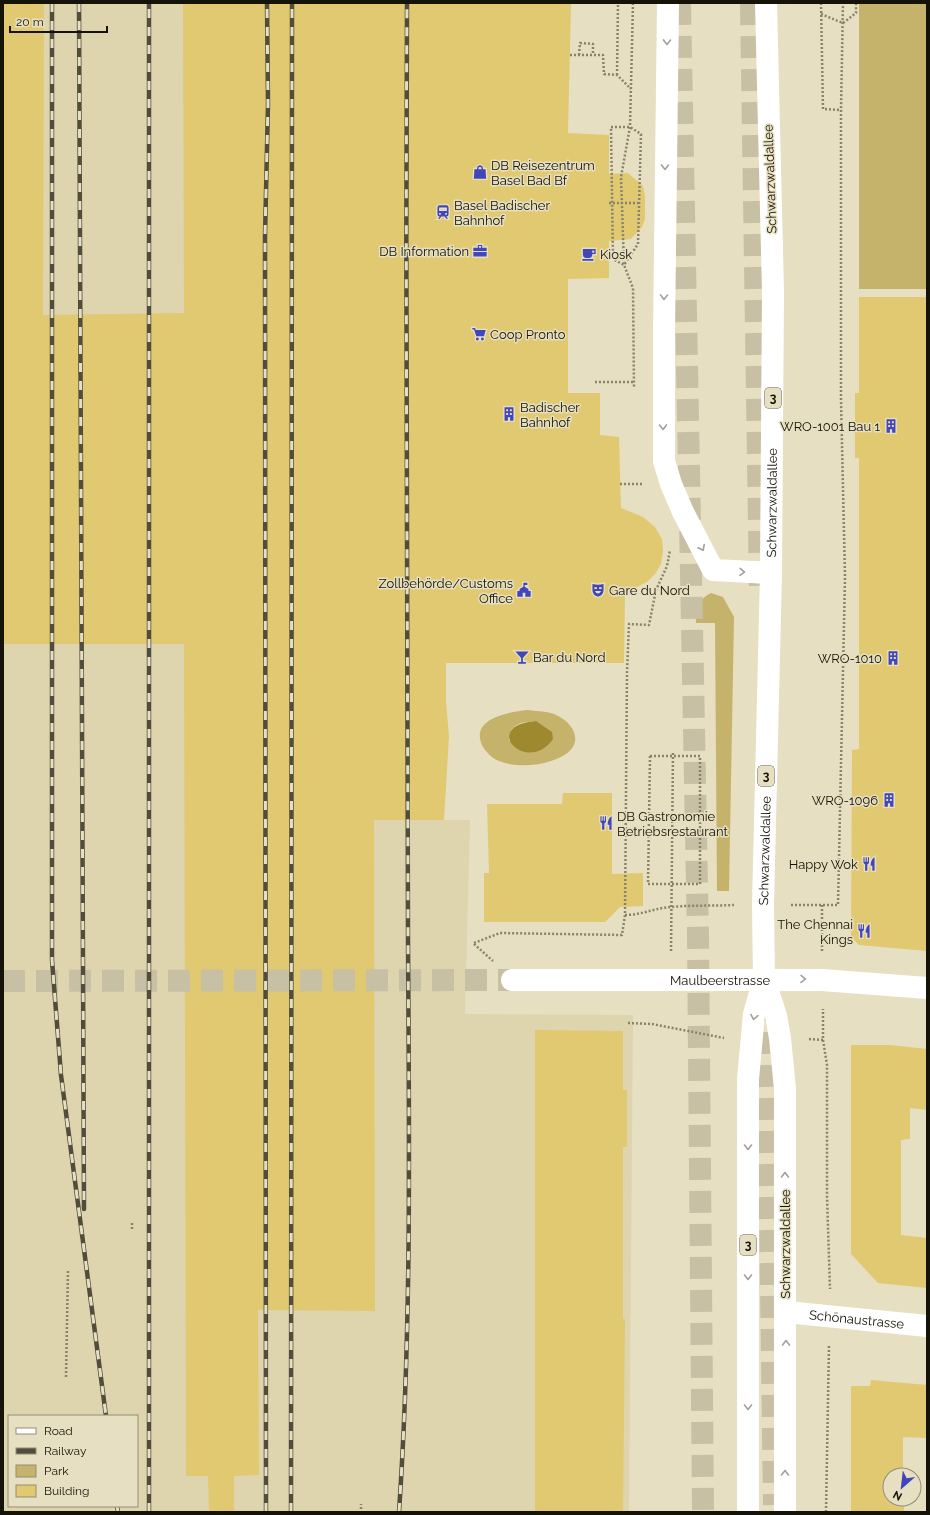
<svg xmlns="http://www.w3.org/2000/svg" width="930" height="1515" font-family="Raleway,sans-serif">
<rect width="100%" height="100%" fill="#e7dfc1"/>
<path fill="#ded4ae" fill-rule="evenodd" d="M3,3H416L419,820H470L465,1014L633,1015L629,1512H3ZM9,1416H137V1506H9Z"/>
<path fill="#c6b36b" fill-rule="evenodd" d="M859,3H927V289H859Z
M711,593L723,597L734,617L729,891H717L715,623H696C696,608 696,601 711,593Z
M527,710C535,711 546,711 554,714C576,723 585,745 561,757C543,766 517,768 499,761C493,759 486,752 483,747C468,719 509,712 527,710ZM536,721L509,741C508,724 522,722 536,721Z"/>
<path fill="#9f892e" d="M536,721L552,732L553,739C528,776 478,726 536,721Z"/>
<path fill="#e0c971" d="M3,3H44L43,315L184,313L183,3H571L568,133L609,135V174L628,173L643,186L645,197V219L642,227L631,239L609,241V278L568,279V393H600V435L619,437L621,508L643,517L655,527L662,539L663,551L661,564L655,574L647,582L625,593L624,663H446V702L449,736L444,820H374L375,1311L258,1310L259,1475L234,1476V1512H209L208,1476H186L184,644H3Z
M859,297H927V951L859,945L851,937L852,750L859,749V458H855V393H859Z
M563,793H612V874L643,873V906L620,907L605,922H484V873H489L487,804H562Z
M535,1030L623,1031V1090H627V1147H623V1319H625L623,1512H535Z
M851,1045H891L927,1049V1110L910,1108V1139L901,1140V1235L927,1238V1288L878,1283L851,1254Z
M871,1380L927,1385V1438L903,1437V1475H890V1499H904V1512H851V1386H870Z"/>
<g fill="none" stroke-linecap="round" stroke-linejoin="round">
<path stroke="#c8c0a5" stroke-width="22" stroke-dasharray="22 11" stroke-linecap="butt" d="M3,981L512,980"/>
<path stroke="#c8c0a5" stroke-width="22" stroke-dasharray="22 11" stroke-linecap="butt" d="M680,3L698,937L703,1512
M751,3L760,591
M767,999L774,1505"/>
<path stroke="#89836d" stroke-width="2.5" stroke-dasharray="2 2" stroke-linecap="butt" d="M633,3L630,127L621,177L624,265L633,288L634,388
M821,3L823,109L841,110
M821,14L843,23L856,13V3
M570,55H603L604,74L617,75L631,89
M579,55L580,43L593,44V55
M617,75L618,3
M611,127H630L641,134L638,244L624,265L613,259Z
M609,203H638
M595,382H633
M620,484H642
M650,756H700V884H648Z
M791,905H838L845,577L841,401V110L843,3
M822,905V952
M625,915C641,915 655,908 671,907C692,905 713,906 734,905
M474,943L500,933L622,935L625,915L627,672L629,624L649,625L656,590L667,566L670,550
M474,944L493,961
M671,951L673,752
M628,1023L652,1024L724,1038
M809,1039L823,1040V1009
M823,1040L827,1065V1196L830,1289
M132,1223V1229
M66,1377L68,1269
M361,1509V1504
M826,1512L829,1344"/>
<g stroke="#fff" stroke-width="22">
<path d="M668,3L664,332V461L671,484L683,512L713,570L771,573"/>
<path id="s1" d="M512,980H822L927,988"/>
<path id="s2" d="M786,1312L927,1326"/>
</g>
<g stroke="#fff" stroke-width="22">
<path d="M764,979L776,1016L780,1038L785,1089V1512"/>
<path id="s3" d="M748,1512V1079L754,1014L764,979L763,904L771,573L773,292L766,3"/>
</g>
<defs>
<path id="rail" d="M52,3V960L61,1075L106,1416
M79,3L84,1209
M117,1506L118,1512
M149,1512V3
M266,1512L265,236L268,104L267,3
M291,1512L292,3
M399,1512C412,1320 409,1128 408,936C408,625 405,314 407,3"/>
</defs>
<use href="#rail" stroke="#514d3c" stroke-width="4.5"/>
<use href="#rail" stroke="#e7dfc1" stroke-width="3" stroke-dasharray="9" stroke-linecap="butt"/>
</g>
<defs><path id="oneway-chevron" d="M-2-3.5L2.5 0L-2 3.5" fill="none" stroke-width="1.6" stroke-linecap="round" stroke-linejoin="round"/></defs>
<g stroke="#a1a09c">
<use href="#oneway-chevron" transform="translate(667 42) rotate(91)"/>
<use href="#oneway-chevron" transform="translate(665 167) rotate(91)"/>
<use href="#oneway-chevron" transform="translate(664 297) rotate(91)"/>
<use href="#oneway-chevron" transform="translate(663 427) rotate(89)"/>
<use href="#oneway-chevron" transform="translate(702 548) rotate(63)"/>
<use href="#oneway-chevron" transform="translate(742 572) rotate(3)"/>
<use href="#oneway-chevron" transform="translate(803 979) rotate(1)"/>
<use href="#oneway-chevron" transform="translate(754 1017) rotate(100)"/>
<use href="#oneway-chevron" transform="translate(748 1147) rotate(90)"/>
<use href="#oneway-chevron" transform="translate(785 1175) rotate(-90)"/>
<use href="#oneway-chevron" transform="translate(748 1277) rotate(90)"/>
<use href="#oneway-chevron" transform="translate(786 1343) rotate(-90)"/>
<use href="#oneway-chevron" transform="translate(748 1407) rotate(90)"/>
<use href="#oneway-chevron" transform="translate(785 1473) rotate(-90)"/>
</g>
<defs>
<symbol id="shop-bare" viewBox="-9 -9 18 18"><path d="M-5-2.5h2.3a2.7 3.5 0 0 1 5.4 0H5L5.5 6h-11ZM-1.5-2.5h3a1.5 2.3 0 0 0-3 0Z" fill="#4246bb" stroke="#e7dfc1" stroke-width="2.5" paint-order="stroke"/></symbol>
<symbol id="station-bare" viewBox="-9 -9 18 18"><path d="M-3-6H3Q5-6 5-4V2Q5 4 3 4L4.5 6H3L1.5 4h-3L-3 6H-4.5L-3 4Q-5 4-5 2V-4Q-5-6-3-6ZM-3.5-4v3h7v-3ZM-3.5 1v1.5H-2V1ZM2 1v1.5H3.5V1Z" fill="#4246bb" stroke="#e7dfc1" stroke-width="2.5" paint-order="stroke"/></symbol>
<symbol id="office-bare" viewBox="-9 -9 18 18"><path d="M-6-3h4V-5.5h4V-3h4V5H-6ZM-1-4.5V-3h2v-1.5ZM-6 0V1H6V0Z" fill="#4246bb" stroke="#e7dfc1" stroke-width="2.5" paint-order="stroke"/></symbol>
<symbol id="cafe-bare" viewBox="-9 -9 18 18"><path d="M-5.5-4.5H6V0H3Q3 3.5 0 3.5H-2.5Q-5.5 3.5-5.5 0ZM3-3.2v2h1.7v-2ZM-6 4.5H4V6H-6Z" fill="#4246bb" stroke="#e7dfc1" stroke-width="2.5" paint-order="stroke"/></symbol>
<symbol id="supermarket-bare" viewBox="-9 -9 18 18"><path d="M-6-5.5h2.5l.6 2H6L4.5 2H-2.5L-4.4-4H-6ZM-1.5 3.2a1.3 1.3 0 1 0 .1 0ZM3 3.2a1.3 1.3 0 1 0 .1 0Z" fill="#4246bb" stroke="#e7dfc1" stroke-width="2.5" paint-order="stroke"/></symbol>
<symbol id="building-bare" viewBox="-9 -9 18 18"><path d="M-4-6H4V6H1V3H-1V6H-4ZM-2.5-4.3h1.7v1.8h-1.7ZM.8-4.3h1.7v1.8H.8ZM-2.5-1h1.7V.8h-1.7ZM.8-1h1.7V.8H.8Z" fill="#4246bb" stroke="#e7dfc1" stroke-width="2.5" paint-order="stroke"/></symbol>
<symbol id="civic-bare" viewBox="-9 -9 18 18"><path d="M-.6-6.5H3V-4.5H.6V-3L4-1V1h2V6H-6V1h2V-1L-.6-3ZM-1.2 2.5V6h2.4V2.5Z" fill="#4246bb" stroke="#e7dfc1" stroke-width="2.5" paint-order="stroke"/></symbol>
<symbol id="theatre-bare" viewBox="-9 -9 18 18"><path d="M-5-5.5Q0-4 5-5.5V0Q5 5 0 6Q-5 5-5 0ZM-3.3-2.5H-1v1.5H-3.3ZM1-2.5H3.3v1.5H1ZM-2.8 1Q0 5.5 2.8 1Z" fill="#4246bb" stroke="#e7dfc1" stroke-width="2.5" paint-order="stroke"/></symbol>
<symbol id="bar-bare" viewBox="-9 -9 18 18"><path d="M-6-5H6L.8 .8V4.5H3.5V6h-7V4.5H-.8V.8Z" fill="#4246bb" stroke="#e7dfc1" stroke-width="2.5" paint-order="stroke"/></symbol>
<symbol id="restaurant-bare" viewBox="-9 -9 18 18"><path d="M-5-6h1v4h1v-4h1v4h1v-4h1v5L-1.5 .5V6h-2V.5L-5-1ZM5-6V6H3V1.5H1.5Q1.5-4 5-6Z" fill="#4246bb" stroke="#e7dfc1" stroke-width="2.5" paint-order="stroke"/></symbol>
</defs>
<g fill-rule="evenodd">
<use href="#shop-bare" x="470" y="162" width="20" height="20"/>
<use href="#station-bare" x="433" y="202" width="20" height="20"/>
<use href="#office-bare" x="470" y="241" width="20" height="20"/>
<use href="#cafe-bare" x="579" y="244" width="20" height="20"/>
<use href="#supermarket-bare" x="469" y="324" width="20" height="20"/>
<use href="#building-bare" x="499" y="404" width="20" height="20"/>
<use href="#building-bare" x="881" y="416" width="20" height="20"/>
<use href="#civic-bare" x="514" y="580" width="20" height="20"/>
<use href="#theatre-bare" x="588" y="580" width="20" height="20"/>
<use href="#bar-bare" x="512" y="647" width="20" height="20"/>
<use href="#building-bare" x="883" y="648" width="20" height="20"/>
<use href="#building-bare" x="879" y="790" width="20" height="20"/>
<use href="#restaurant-bare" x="596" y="813" width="20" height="20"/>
<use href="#restaurant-bare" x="859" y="854" width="20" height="20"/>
<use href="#restaurant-bare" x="854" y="921" width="20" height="20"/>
</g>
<g text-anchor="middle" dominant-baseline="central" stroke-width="3" stroke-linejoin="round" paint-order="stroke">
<g fill="#e7dfc1" stroke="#54503f" stroke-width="1">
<rect x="765" y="388" width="16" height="20" rx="3"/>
<rect x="758" y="766" width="16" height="20" rx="3"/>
<rect x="740" y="1235" width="16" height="20" rx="3"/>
</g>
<g font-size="12" font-weight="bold" fill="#151207">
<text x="773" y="398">3</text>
<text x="766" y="776">3</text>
<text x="748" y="1245">3</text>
</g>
<g font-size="13" fill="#151207" stroke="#e7dfc1" text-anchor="start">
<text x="491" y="165">DB Reisezentrum<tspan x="491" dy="15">Basel Bad Bf</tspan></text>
<text x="454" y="205">Basel Badischer<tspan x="454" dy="15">Bahnhof</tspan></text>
<text x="469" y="251" text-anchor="end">DB Information</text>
<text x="600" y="254">Kiosk</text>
<text x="490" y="334">Coop Pronto</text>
<text x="520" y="407">Badischer<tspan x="520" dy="15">Bahnhof</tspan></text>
<text x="880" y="426" text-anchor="end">WRO-1001 Bau 1</text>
<text x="513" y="583" text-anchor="end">Zollbehörde/Customs<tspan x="513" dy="15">Office</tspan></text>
<text x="609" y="590">Gare du Nord</text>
<text x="533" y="657">Bar du Nord</text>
<text x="882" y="658" text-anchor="end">WRO-1010</text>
<text x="878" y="800" text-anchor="end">WRO-1096</text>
<text x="617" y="816">DB Gastronomie<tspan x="617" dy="15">Betriebsrestaurant</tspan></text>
<text x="858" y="864" text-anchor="end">Happy Wok</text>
<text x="853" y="924" text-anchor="end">The Chennai<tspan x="853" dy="15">Kings</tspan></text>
</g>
<g font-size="13" fill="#151207" stroke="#e7dfc1">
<text transform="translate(770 179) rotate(-92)">Schwarzwaldallee</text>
<text stroke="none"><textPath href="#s3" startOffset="1011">Schwarzwaldallee</textPath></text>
<text stroke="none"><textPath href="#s3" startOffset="663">Schwarzwaldallee</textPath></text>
<text stroke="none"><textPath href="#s1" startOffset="208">Maulbeerstrasse</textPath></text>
<text transform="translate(785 1244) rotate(-90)">Schwarzwaldallee</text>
<text stroke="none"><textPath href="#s2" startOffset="71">Schönaustrasse</textPath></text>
</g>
</g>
<rect width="930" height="1515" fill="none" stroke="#151207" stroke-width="8"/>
<rect x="8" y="1415" width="130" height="92" fill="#e7dfc1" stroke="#938d77"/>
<rect x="16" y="1428" width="20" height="6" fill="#ffffff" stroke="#938d77"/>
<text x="44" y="1435" font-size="12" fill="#151207">Road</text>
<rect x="16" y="1448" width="20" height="6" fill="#514d3c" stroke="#938d77"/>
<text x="44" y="1455" font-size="12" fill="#151207">Railway</text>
<rect x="16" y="1465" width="20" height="12" fill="#c6b36b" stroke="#938d77"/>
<text x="44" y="1475" font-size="12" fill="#151207">Park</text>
<rect x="16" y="1485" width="20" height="12" fill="#e0c971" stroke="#938d77"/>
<text x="44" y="1495" font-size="12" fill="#151207">Building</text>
<g transform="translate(902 1487) rotate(208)"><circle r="19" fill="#e7dfc1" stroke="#938d77"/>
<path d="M0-3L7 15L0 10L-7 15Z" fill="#4246bb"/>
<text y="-6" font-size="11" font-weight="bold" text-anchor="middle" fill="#151207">N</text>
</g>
<path d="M10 26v6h97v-6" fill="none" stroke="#151207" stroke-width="2"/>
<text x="16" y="26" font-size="12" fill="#151207" stroke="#e7dfc1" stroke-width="3" paint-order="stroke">20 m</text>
</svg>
